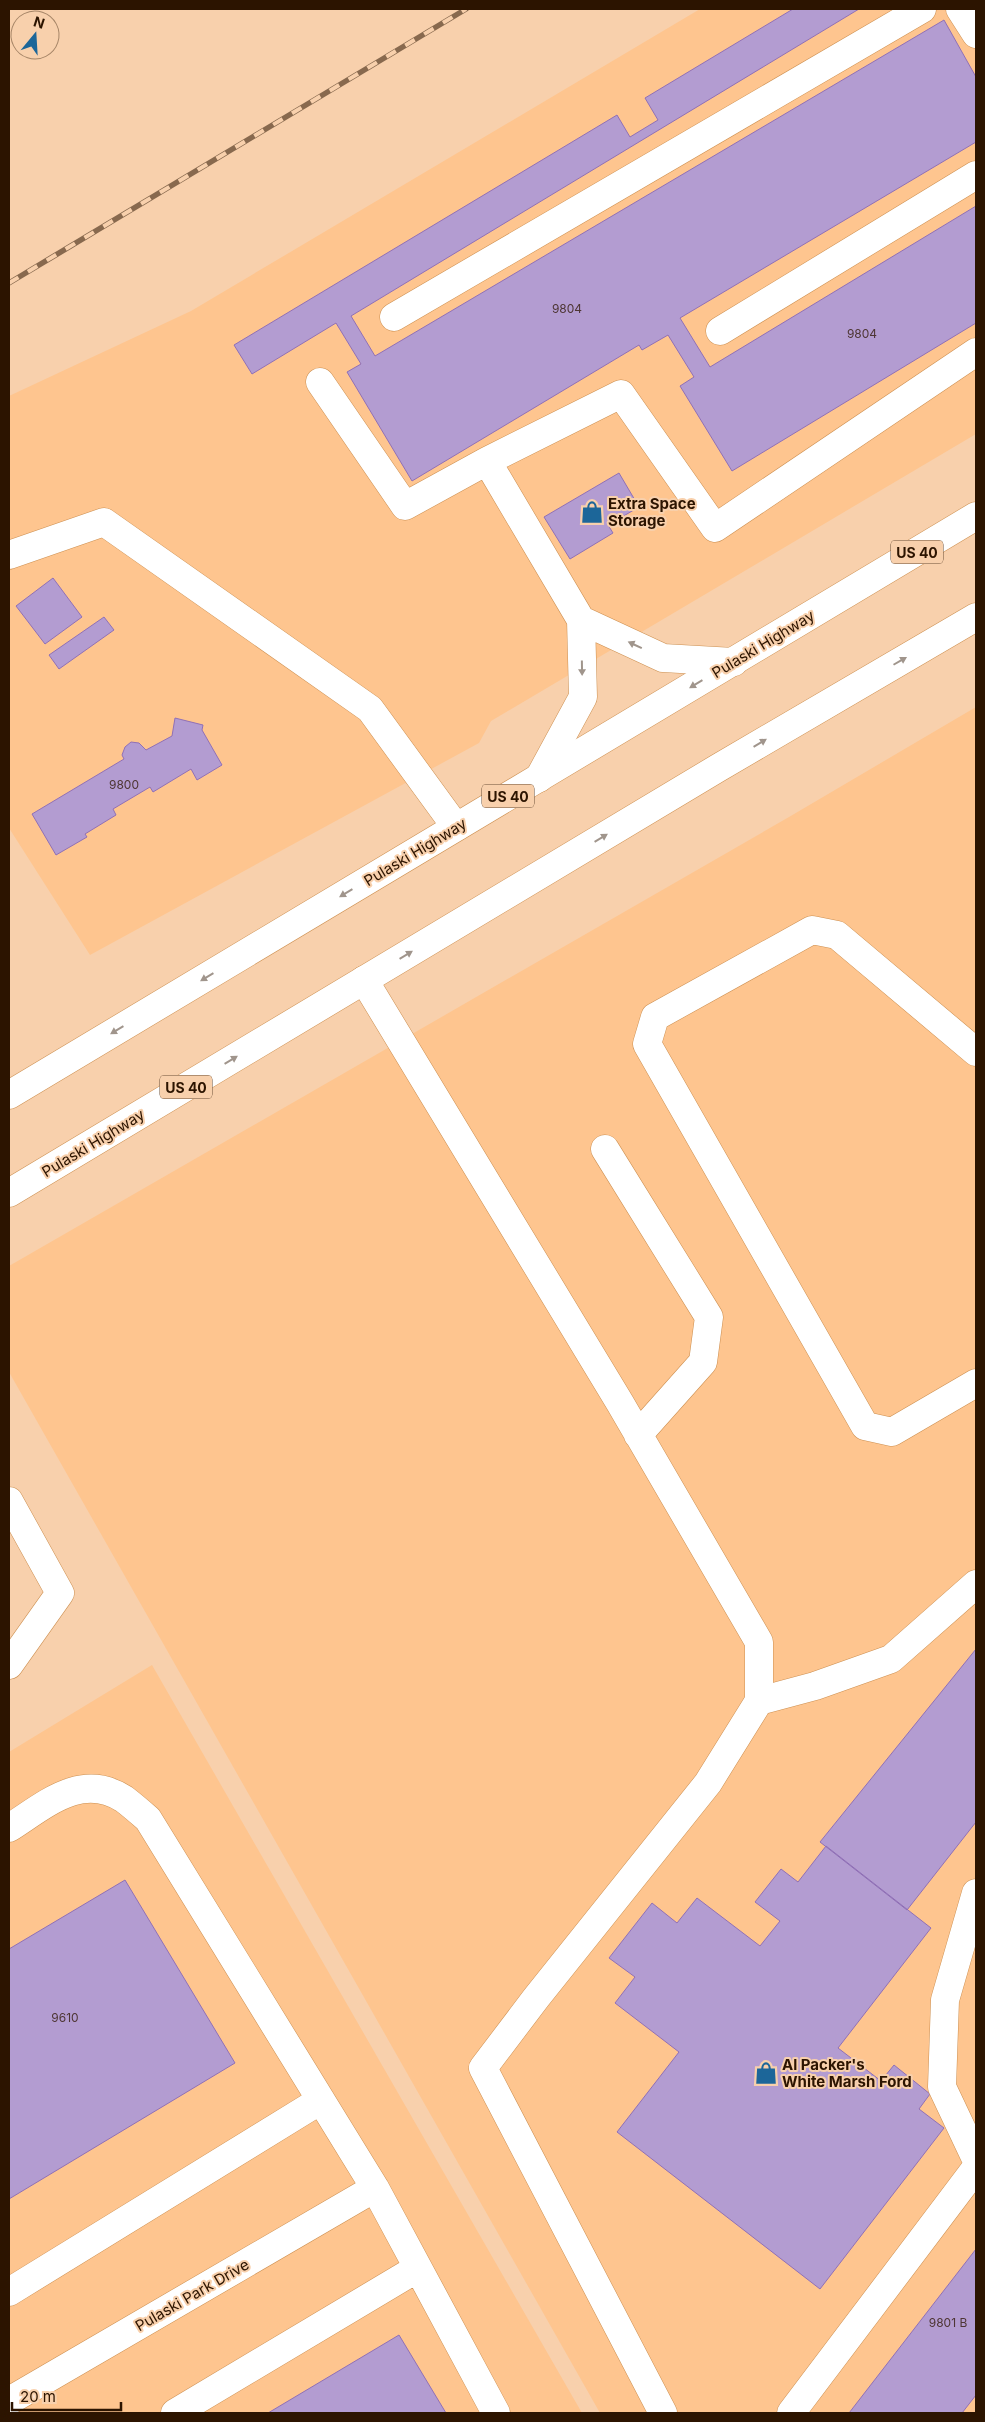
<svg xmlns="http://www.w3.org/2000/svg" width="985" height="2422" font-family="Inter,sans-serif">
<rect width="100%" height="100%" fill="#f8d0ac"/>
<path fill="#fec58f" d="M700,9H976V434L491,721L479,743L90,955L9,828V396L191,311Z
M976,707V2413H600L9,1372V1266L789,817Z
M152,1665L582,2413H9V1752Z"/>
<path fill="#b39cd1" stroke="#9070b6" d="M793,9H859L351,316L375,356L944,20L976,77V142L680,318L710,367L976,206V323L732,471L680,386L694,377L668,335L642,350L639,345L412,481L347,372L361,364L336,323L252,374L234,345L617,115L630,137L658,120L645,98Z
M619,473L639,507L608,525L613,533L570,559L544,517Z
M53,578L82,617L45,644L16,606Z
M104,617L114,630L59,669L49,655Z
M175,718L203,725L202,730L222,765L197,780L191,769L153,792L150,787L113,809L116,815L85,834L87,837L56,855L32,814L124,759L122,755L125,747L131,742L139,743L146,750L172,736Z
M976,1649V1822L907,1910L820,1842Z
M826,1846L931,1928L838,2048L881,2081L894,2065L930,2094L919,2109L944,2128L820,2289L617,2132L679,2052L615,2003L635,1977L609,1958L652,1903L677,1923L697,1898L760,1946L780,1921L755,1902L781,1869L798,1882Z
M125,1880L235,2063L9,2199V1949Z
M976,2249V2395L962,2413H849Z
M399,2335L446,2413H268Z"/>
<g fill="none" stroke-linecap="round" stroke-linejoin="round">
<defs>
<path id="minor" d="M960,9L976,34
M394,317L922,9
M720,331L976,175
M320,382L405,506L487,461L581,620L583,697L539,778
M487,461L621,394L715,528L976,352
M9,555L104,522L370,709L456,827
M581,620L663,658L734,662
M364,980L620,1403L759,1642V1701L708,1783L536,1998L483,2068L663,2413
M976,1052L837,935L812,930L655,1017L647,1044L865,1426L892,1432L976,1383
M605,1149L709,1317L703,1362L638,1435
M9,1501L60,1593L9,1665
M759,1701L815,1686L891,1659L976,1584
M9,1828C44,1806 81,1771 124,1799C132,1805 140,1812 148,1819L375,2188L496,2413
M976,1893L945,2000L942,2087L976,2159
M9,2292L321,2100
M9,2401L375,2188
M175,2413L418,2268
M791,2413L976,2168"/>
<path id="highway" d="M9,1095L976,516
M9,1193L718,768L976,617"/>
</defs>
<use href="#minor" stroke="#cd9051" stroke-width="29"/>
<use href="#highway" stroke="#cd9051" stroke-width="29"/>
<use href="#minor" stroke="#fff" stroke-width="28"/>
<use href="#highway" stroke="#fff" stroke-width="28"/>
<defs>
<path id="rail" d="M9,283L466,9"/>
</defs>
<use href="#rail" stroke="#88694e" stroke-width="5.5"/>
<use href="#rail" stroke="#f8d0ac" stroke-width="4" stroke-dasharray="11" stroke-linecap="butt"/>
</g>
<defs><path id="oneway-solid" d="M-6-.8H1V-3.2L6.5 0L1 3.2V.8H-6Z" transform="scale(1.25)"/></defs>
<g fill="#a0958c">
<use href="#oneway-solid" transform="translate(635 645) rotate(-155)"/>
<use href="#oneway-solid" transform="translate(900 661) rotate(-30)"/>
<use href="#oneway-solid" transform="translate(582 668) rotate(89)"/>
<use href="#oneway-solid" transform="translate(696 684) rotate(149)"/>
<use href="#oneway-solid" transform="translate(760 743) rotate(-31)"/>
<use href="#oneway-solid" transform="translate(601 838) rotate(-31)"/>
<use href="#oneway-solid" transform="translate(346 893) rotate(149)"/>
<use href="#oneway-solid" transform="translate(406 955) rotate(-31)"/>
<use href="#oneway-solid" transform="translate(207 977) rotate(149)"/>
<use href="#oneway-solid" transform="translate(117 1030) rotate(149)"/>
<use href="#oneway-solid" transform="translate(231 1060) rotate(-31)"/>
</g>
<defs>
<symbol id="shop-bare" viewBox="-9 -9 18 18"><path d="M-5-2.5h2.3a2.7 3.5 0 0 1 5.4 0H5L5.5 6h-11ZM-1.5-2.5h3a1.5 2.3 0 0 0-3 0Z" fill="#1c6699" stroke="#f8d0ac" stroke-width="2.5" paint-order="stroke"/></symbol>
</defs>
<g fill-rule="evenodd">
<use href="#shop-bare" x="576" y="496" width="32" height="32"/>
<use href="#shop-bare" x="750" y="2057" width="32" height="32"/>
</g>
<g text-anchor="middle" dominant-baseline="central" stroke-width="4" stroke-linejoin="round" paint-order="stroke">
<g font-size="12" fill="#4e3634">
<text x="567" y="308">9804</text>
<text x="862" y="333">9804</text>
<text x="124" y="784">9800</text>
<text x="65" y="2017">9610</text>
<text x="948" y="2322">9801 B</text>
</g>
<g fill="#f8d0ac" stroke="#694c34" stroke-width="1">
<rect x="891" y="540.5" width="52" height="23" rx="4"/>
<rect x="482" y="784.5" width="52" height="23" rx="4"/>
<rect x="160" y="1075.5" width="52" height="23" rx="4"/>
</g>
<g font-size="14" font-weight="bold" fill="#2c1400">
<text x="917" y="552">US 40</text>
<text x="508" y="796">US 40</text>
<text x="186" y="1087">US 40</text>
</g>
<g font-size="15" font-weight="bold" fill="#2c1400" stroke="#f8d0ac" text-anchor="start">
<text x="608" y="503">Extra Space<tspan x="608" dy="17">Storage</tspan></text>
<text x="782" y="2064">Al Packer's<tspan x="782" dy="17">White Marsh Ford</tspan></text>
</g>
<g font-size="15" fill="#2c1400" stroke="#f8d0ac">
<text transform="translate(763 644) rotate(-31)">Pulaski Highway</text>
<text transform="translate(415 852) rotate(-31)">Pulaski Highway</text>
<text transform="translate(93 1143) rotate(-31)">Pulaski Highway</text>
<text transform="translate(192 2295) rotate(-30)">Pulaski Park Drive</text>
</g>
</g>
<rect width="985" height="2422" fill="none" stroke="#2c1400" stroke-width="20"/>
<g transform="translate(35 35) rotate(18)"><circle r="24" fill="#f8d0ac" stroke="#a68567"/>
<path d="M0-4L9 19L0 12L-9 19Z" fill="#1c6699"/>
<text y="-8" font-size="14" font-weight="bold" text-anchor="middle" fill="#2c1400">N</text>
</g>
<path d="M12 2402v8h109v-8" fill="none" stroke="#2c1400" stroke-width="2.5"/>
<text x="20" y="2402" font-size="15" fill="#2c1400" stroke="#f8d0ac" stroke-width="4" paint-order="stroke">20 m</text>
</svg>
